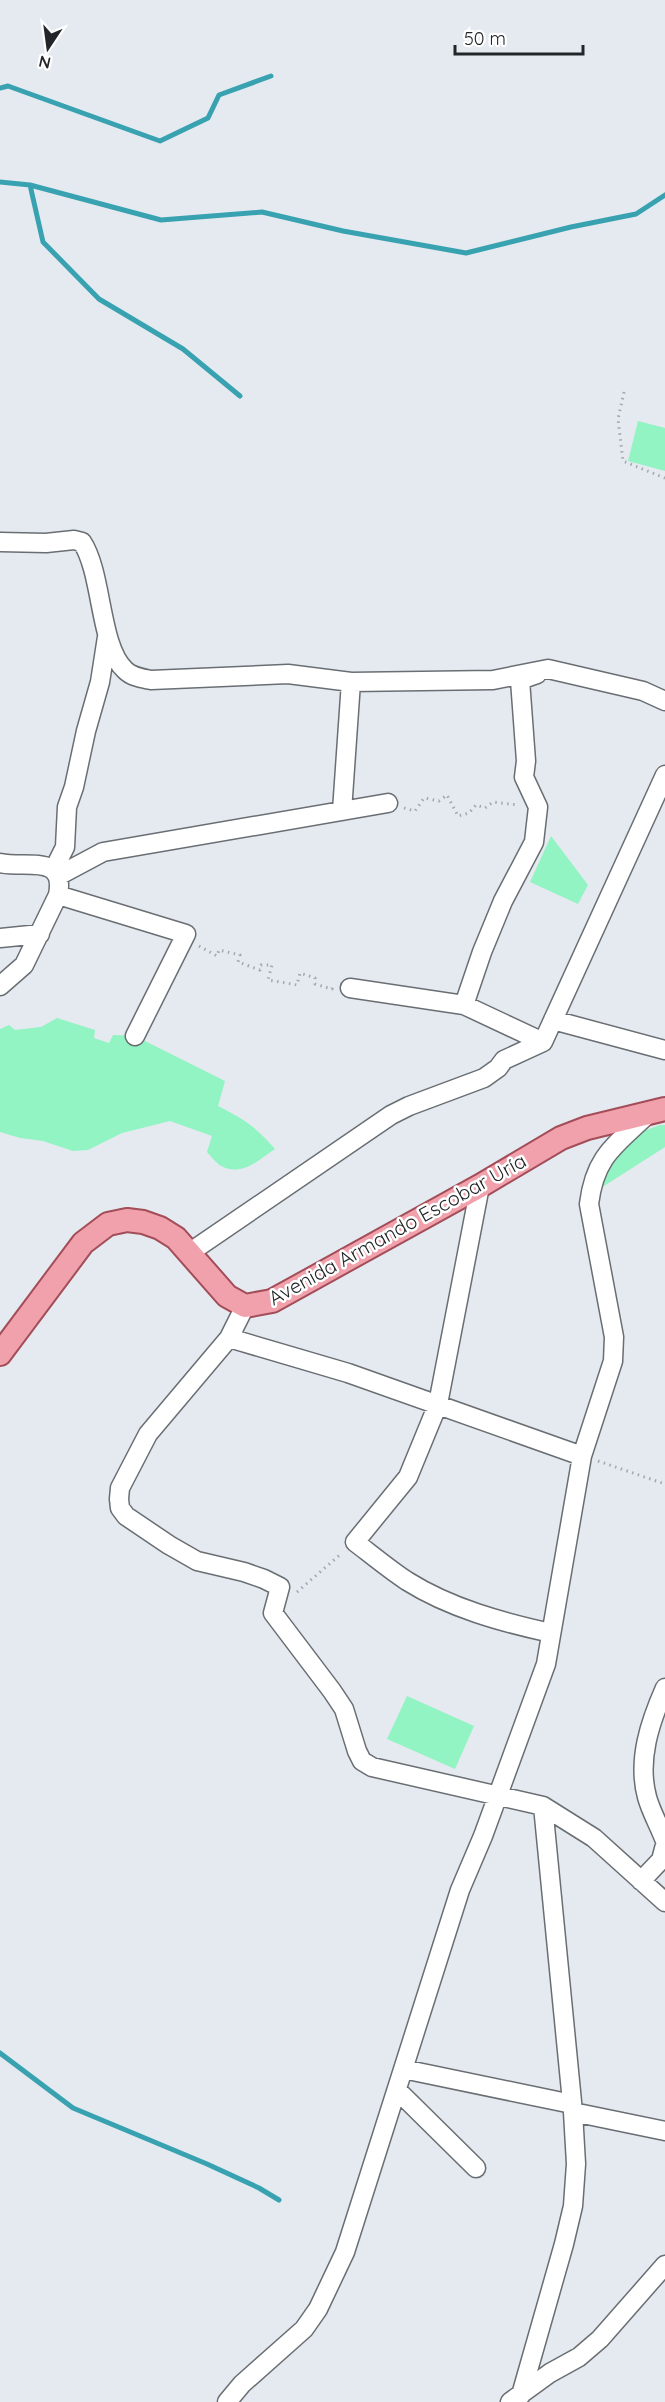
<svg xmlns="http://www.w3.org/2000/svg" width="665" height="2402" font-family="Quicksand,sans-serif">
<rect width="100%" height="100%" fill="#e4eaf0"/>
<path fill="#92f3c3" d="M638,421L665,428V471L628,461Z
M551,836L588,885L578,904L530,882Z
M57,1018L95,1030L94,1038L109,1043L113,1035L135,1036L225,1081L218,1106C244,1119 256,1127 275,1149C259,1160 241,1177 221,1166C216,1163 211,1156 207,1152L212,1136L170,1121L122,1133L88,1150L73,1151L43,1141L20,1138L0,1132V1029L9,1025L15,1030L41,1027Z
M660,1125H665V1147L579,1202L588,1167L618,1140Z
M407,1696L474,1726L455,1769L387,1739Z"/>
<g fill="none" stroke-linecap="round" stroke-linejoin="round">
<path stroke="#39a2b1" stroke-width="5" d="M0,88L8,86L160,141L208,118L219,95L271,76
M0,182L30,185L161,220L262,212L343,231L466,253L571,227L636,214L665,195
M30,185L43,242L99,299L183,349L240,396
M0,2053L73,2108L207,2164L259,2188L279,2200"/>
<defs>
<path id="minor" d="M0,542L46,543L74,540L82,542C103,574 99,646 125,670C132,677 141,678 151,680L288,674L351,682L493,680L548,669L643,691L665,701
M342,811L351,682
M0,863C25,869 66,853 58,895L24,965L0,986
M54,869L65,847L67,807L74,787L86,731L100,682L107,637
M58,876L103,852L388,803
M58,895L186,934L135,1036
M0,938L40,934
M350,988L464,1005L543,1042
M464,1005L482,952L503,901L534,842L538,807L524,777L526,761L520,680L537,674
M553,1020L665,1050
M480,1186L438,1404L408,1477L355,1542C372,1555 389,1569 407,1581C450,1608 501,1622 551,1633
M189,1253L391,1115L409,1106L484,1078L498,1068L504,1060L543,1042L665,775
M245,1306L229,1338L148,1434L120,1488L119,1499L120,1508L126,1516L169,1545L197,1561L244,1572L264,1579L280,1587L273,1613L332,1691L344,1709L357,1751L362,1761L372,1767L543,1806L594,1838L665,1902
M229,1338L348,1373L582,1456
M665,1688C650,1722 637,1760 647,1797C651,1812 660,1827 665,1841
M641,1881L661,1860L665,1845
M403,2069L572,2104
M398,2091L476,2168
M573,2112L665,2131
M521,2395L564,2244L573,2206L576,2164L573,2112L543,1806
M227,2402L242,2384L304,2329L318,2309L345,2252L460,1890L483,1836L546,1664L582,1456L613,1361L614,1337L589,1204C595,1155 616,1145 649,1113
M510,2402L550,2373L579,2357L600,2339L665,2265"/>
<path id="major" d="M0,1354L83,1243L108,1224L127,1220L143,1222L160,1228L176,1238L227,1296L245,1306L272,1301L480,1186L561,1138L587,1128L665,1109"/>
</defs>
<use href="#minor" stroke="#696e73" stroke-width="21"/>
<use href="#major" stroke="#a34d59" stroke-width="26"/>
<path stroke="#a3a8ad" stroke-width="3" stroke-dasharray="1.5 4.5" stroke-linecap="butt" d="M624,392L618,419L623,461L665,478
M404,808L415,811L424,798L439,801L447,795L458,816L469,813L476,805L485,808L493,802L518,805
M199,946L217,956L219,950L240,955L238,962L260,970L261,965H272L268,980L297,985L300,973L315,978V984L332,989L333,986
M598,1461L665,1484
M297,1592L342,1553"/>
<use href="#minor" stroke="#fff" stroke-width="18"/>
<use href="#major" stroke="#f1a1ab" stroke-width="22"/>
</g>
<g text-anchor="middle" dominant-baseline="central" stroke-width="5" stroke-linejoin="round" paint-order="stroke">
<g font-size="20" fill="#232628" stroke="#fff">
<text transform="translate(397 1229) rotate(-29)">Avenida Armando Escobar Uría</text>
</g>
</g>
<g transform="translate(48 48) rotate(193)" stroke="#ffffff" stroke-width="4.5" paint-order="stroke">
<path d="M0-4.5L10 22L0 15L-10 22Z" fill="#232628"/>
<text y="-9" font-size="16" font-weight="bold" text-anchor="middle" fill="#232628">N</text>
</g>
<path d="M455 45v9h128v-9" fill="none" stroke="#232628" stroke-width="3"/>
<text x="464" y="45" font-size="18" fill="#232628" stroke="#ffffff" stroke-width="4.5" paint-order="stroke">50 m</text>
</svg>
